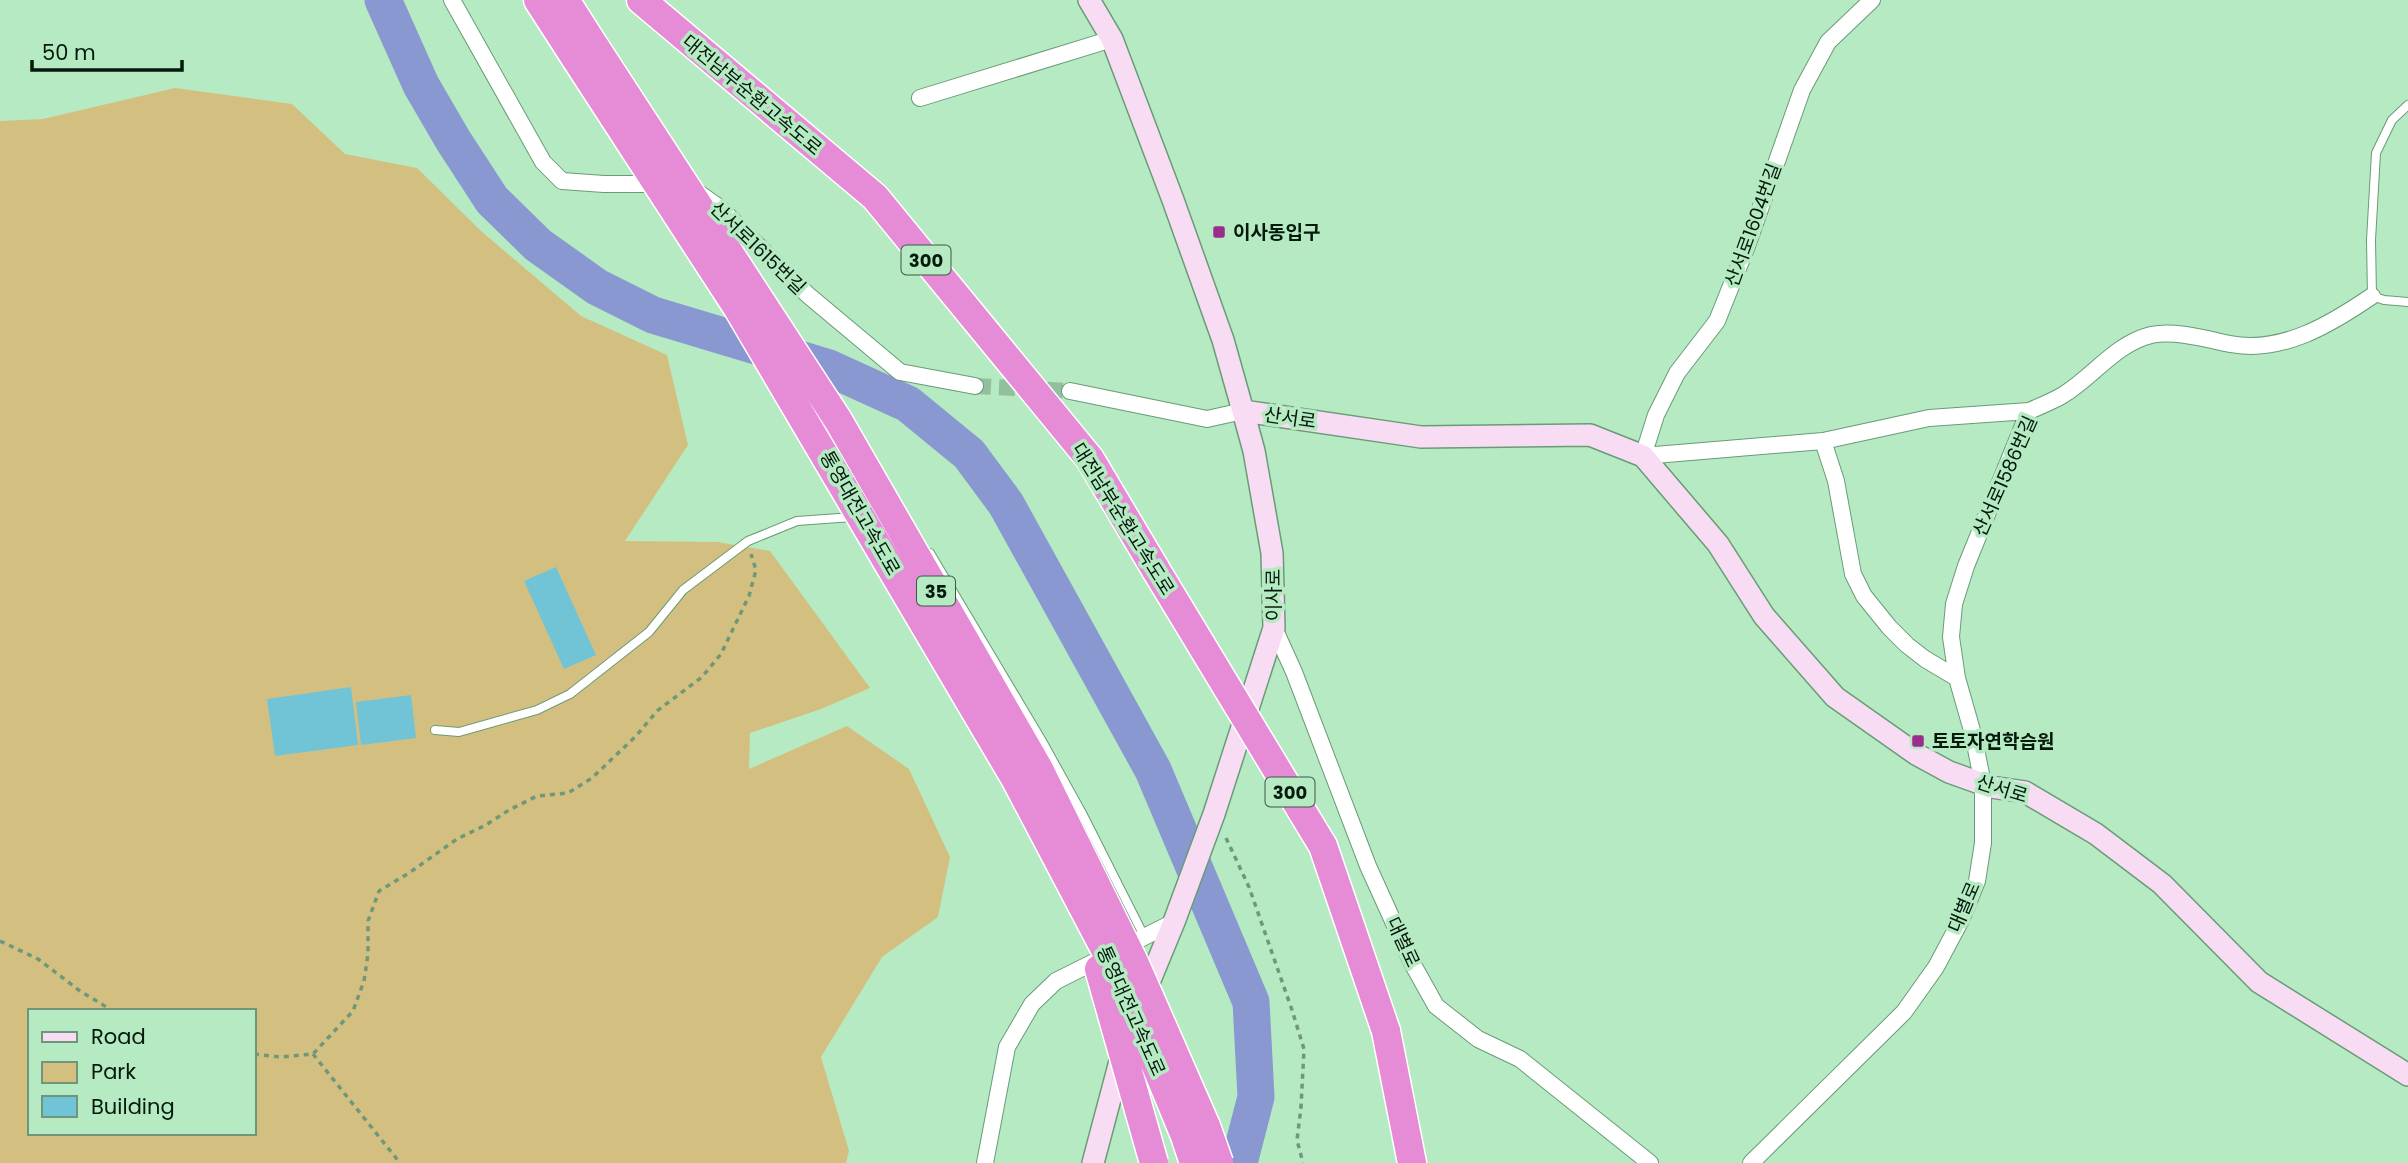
<svg xmlns="http://www.w3.org/2000/svg" width="2408" height="1163" font-family="Poppins,'Noto Sans KR',sans-serif">
<rect width="100%" height="100%" fill="#b5eac3"/>
<path fill="#d3c081" fill-rule="evenodd" d="M175,88L292,104L345,154L417,168L481,231L581,316L667,355L688,445L625,541L718,542L770,551L870,688L821,709L750,733L749,769L847,726L909,769L950,857L938,917L882,957L821,1057L849,1151L846,1163H0V121L43,119ZM30,1011H254V1133H30Z"/>
<g fill="none" stroke-linecap="round" stroke-linejoin="round">
<path stroke="#8998d1" stroke-width="37" d="M383,0L421,85L453,140L492,200L538,245L597,287L653,315L829,368L908,404L969,454L1006,504L1153,770L1251,1002L1256,1097L1240,1159L1236,1163"/>
</g>
<path fill="#70c4d6" d="M556,567L596,655L564,669L524,581Z
M351,687L358,745L275,756L267,699Z
M411,695L416,738L361,745L356,702Z"/>
<g fill="none" stroke-linecap="round" stroke-linejoin="round">
<path stroke="#92c09e" stroke-width="16" stroke-dasharray="16 8" stroke-linecap="butt" d="M975,386L1070,391"/>
<defs>
<path id="lane" d="M2408,105L2392,120L2376,153L2371,240L2372,296L2384,300L2408,302
M930,553L1042,741L1083,815L1145,938
M435,730L459,732L537,710L570,694L649,632L683,590L748,541L797,521L853,517"/>
<path id="street" d="M452,0L543,162L562,181L604,184H661
M1872,0L1828,42L1802,90L1747,246L1717,321L1677,373L1656,415L1643,456L1823,441L1929,418L2029,411
M920,98L1112,39
M696,191L720,208L808,295L900,372L975,386
M1070,391L1207,419L1243,411
M1823,441L1836,481L1853,574L1864,596L1889,627L1907,645L1925,659L1957,678
M1274,628L1294,672L1368,866L1412,963L1436,1006L1478,1039L1520,1059L1650,1163
M985,1163L1007,1047L1032,1004L1056,981L1174,922
M1751,1163L1904,1012L1936,967L1961,920L1977,881L1983,843V784L1973,734L1957,678L1951,637L1954,604L1966,566L2029,411C2041,406 2053,401 2063,395C2093,377 2115,344 2151,335C2176,330 2206,339 2230,344C2282,354 2331,324 2372,296"/>
<path id="secondary" d="M1089,0L1112,39L1173,200L1223,340L1243,411L1421,437L1590,435L1643,456L1718,544L1764,616L1835,697L1916,754L1949,772L1991,787L2025,792L2096,834L2162,884L2259,982L2408,1075
M1143,997L1174,922L1214,814L1274,628L1272,553L1254,451L1243,411
M1093,1163L1123,1050"/>
<path id="highway" d="M538,0L576,59
M565,0L597,50
M641,0L875,197L1090,459L1156,570
M1386,1031L1412,1163"/>
</defs>
<use href="#lane" stroke="#699b77" stroke-width="10"/>
<use href="#street" stroke="#699b77" stroke-width="18"/>
<use href="#secondary" stroke="#699b77" stroke-width="24"/>
<use href="#highway" stroke="#fff" stroke-width="31"/>
<path stroke="#6f977a" stroke-width="3.5" stroke-dasharray="5 5" stroke-linecap="butt" d="M1226,838L1249,887L1292,1010L1304,1049L1301,1107L1297,1140L1303,1163
M0,941L38,959L80,991L113,1011
M254,1054L280,1057L313,1054L353,1011L364,981L368,954V921L379,891L409,873L457,839L486,825L509,810L537,796L568,793L592,778L636,736L657,711L702,677L721,654L749,596L756,570L751,554
M313,1054L400,1163"/>
<use href="#lane" stroke="#fff" stroke-width="8"/>
<use href="#street" stroke="#fff" stroke-width="16"/>
<use href="#secondary" stroke="#f8dcf3" stroke-width="21"/>
<use href="#highway" stroke="#e68cd7" stroke-width="28"/>
<defs>
<path id="highway-bridge" d="M597,50L838,420L1039,769L1135,964L1206,1126L1219,1163
M576,59L737,307L1016,780L1118,974L1185,1136L1194,1163
M1156,570L1323,846L1386,1031
M1099,969L1154,1163"/>
</defs>
<use href="#highway-bridge" stroke="#fff" stroke-width="31" stroke-linecap="butt"/>
<use href="#highway-bridge" stroke="#e68cd7" stroke-width="28"/>
</g>
<g fill="#9a2c8d" stroke="#b5eac3" stroke-width="2.5">
<rect x="1212" y="225" width="14" height="14" rx="3.5"/>
<rect x="1911" y="734" width="14" height="14" rx="3.5"/>
</g>
<g text-anchor="middle" dominant-baseline="central" stroke-width="7" stroke-linejoin="round" paint-order="stroke">
<g fill="#b5eac3" stroke="#3a5843" stroke-width="2">
<rect x="901.5" y="245.5" width="49" height="29" rx="5"/>
<rect x="917" y="576.5" width="38" height="29" rx="5"/>
<rect x="1265.5" y="777.5" width="49" height="29" rx="5"/>
</g>
<g font-size="18" font-weight="bold" fill="#05190c">
<text x="926" y="260">300</text>
<text x="936" y="591">35</text>
<text x="1290" y="792">300</text>
</g>
<g font-size="19" fill="#05190c" stroke="#b5eac3">
<text transform="translate(752 95) rotate(40)">대전남부순환고속도로</text>
<text transform="translate(1753 225) rotate(-70)">산서로1604번길</text>
<text transform="translate(758 248) rotate(44)">산서로1615번길</text>
<text transform="translate(1290 418) rotate(8)">산서로</text>
<text transform="translate(2005 476) rotate(-66)">산서로1586번길</text>
<text transform="translate(860 513) rotate(60)">통영대전고속도로</text>
<text transform="translate(1123 519) rotate(58)">대전남부순환고속도로</text>
<text transform="translate(1273 595) rotate(-90)">이사로</text>
<text transform="translate(2002 789) rotate(17)">산서로</text>
<text transform="translate(1964 907) rotate(-67)">대별로</text>
<text transform="translate(1403 942) rotate(65)">대별로</text>
<text transform="translate(1131 1011) rotate(66)">통영대전고속도로</text>
</g>
<g font-size="19" font-weight="bold" fill="#05190c" stroke="#b5eac3" text-anchor="start">
<text x="1233" y="232">이사동입구</text>
<text x="1932" y="741">토토자연학습원</text>
</g>
</g>
<rect x="28" y="1009" width="228" height="126" fill="#b5eac3" stroke="#6f967a" stroke-width="2"/>
<rect x="42" y="1032" width="35" height="10" fill="#f8dcf3" stroke="#6f967a" stroke-width="2"/>
<text x="91" y="1044" font-size="21" fill="#05190c">Road</text>
<rect x="42" y="1062" width="35" height="21" fill="#d3c081" stroke="#6f967a" stroke-width="2"/>
<text x="91" y="1079" font-size="21" fill="#05190c">Park</text>
<rect x="42" y="1096" width="35" height="21" fill="#70c4d6" stroke="#6f967a" stroke-width="2"/>
<text x="91" y="1114" font-size="21" fill="#05190c">Building</text>
<path d="M32 60v10h150v-10" fill="none" stroke="#05190c" stroke-width="3.5"/>
<text x="42" y="60" font-size="21" fill="#05190c" stroke="#b5eac3" stroke-width="5" paint-order="stroke">50 m</text>
</svg>
